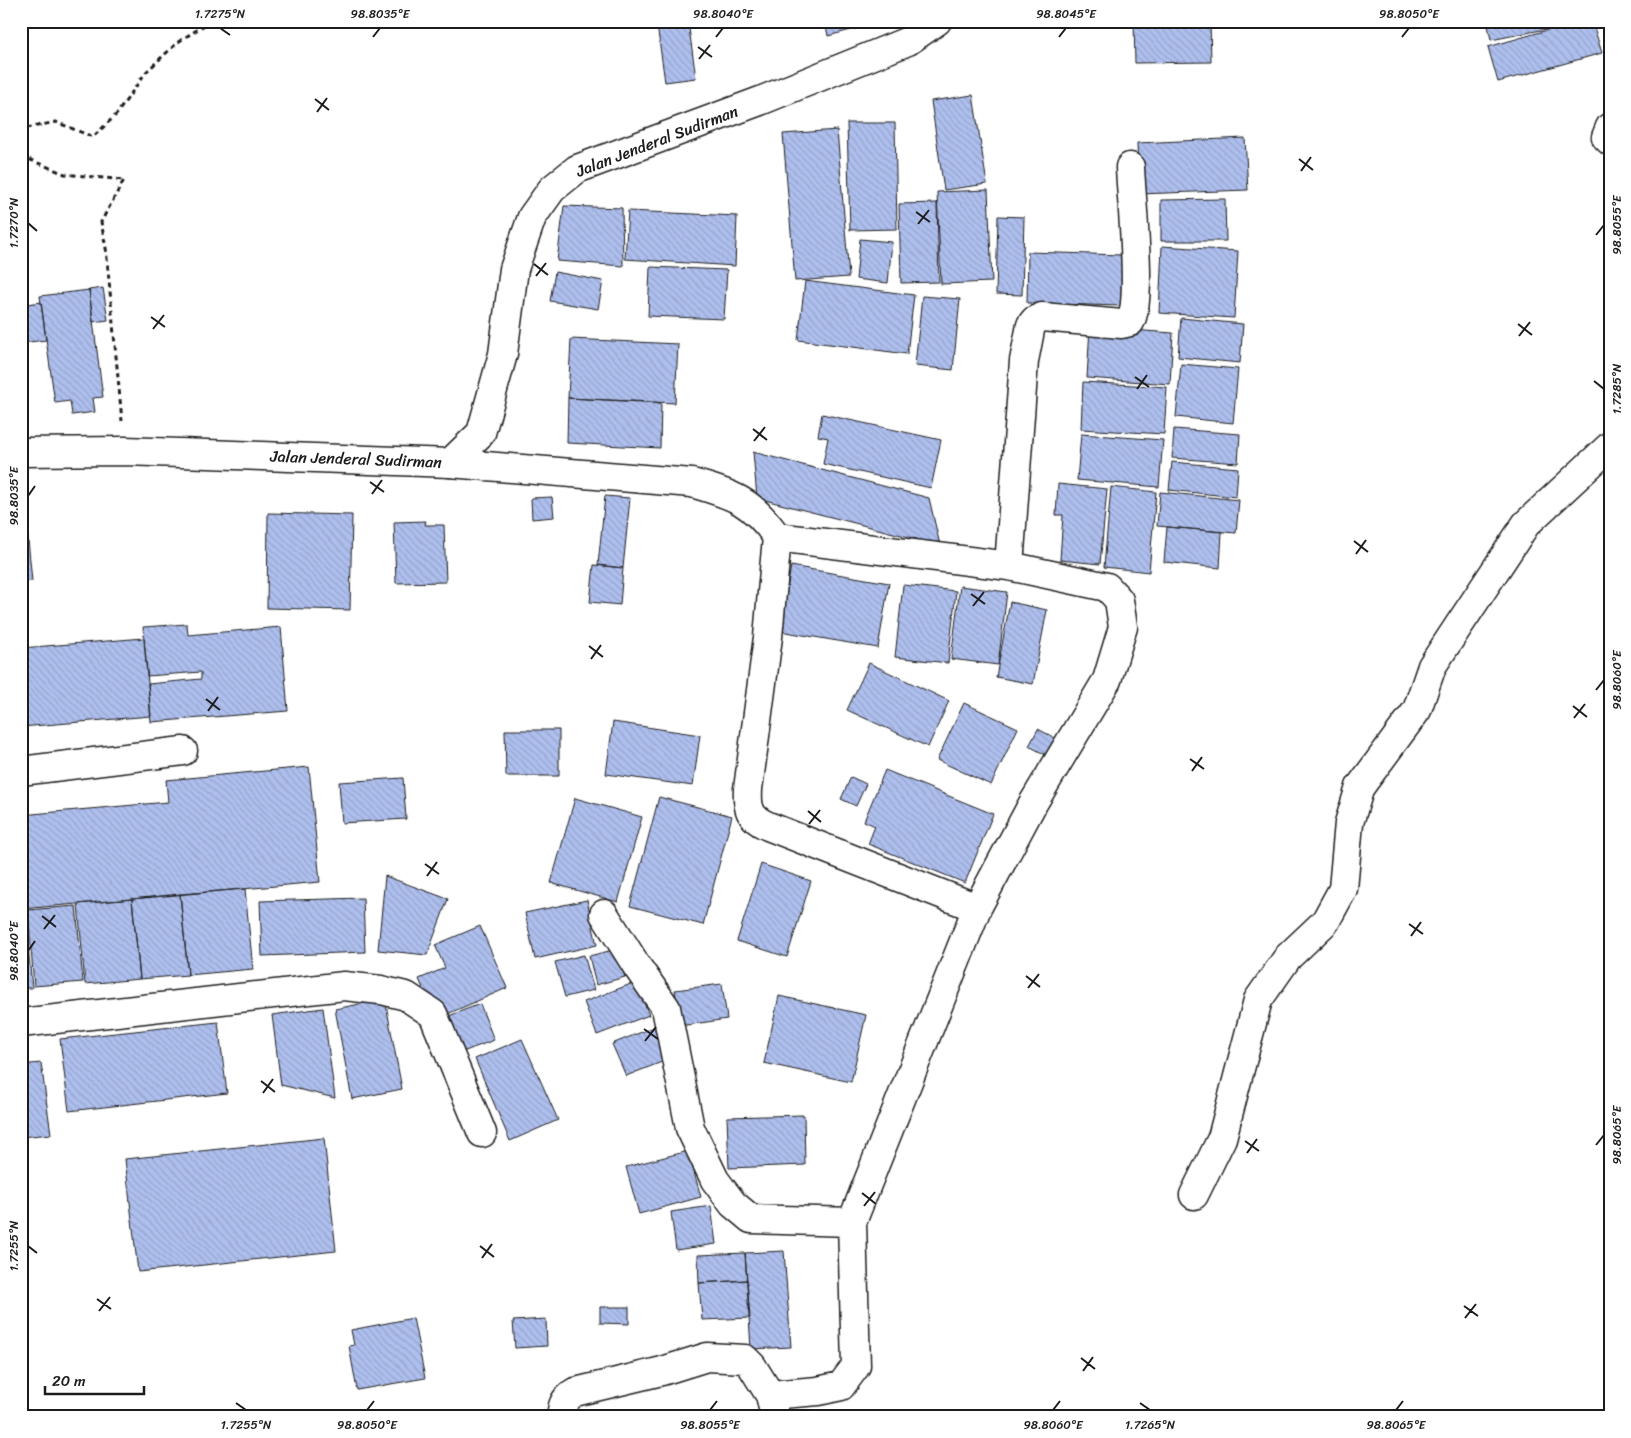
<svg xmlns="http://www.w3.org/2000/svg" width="1631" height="1438" font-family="Sriracha,sans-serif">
<defs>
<pattern id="building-back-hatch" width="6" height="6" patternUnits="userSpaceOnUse" patternTransform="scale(1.25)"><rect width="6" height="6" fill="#aebfee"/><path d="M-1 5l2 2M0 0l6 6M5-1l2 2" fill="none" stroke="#95a4cc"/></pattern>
</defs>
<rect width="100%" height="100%" fill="#fff"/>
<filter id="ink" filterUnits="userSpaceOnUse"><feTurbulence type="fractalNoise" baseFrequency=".02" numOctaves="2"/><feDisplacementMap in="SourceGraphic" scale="10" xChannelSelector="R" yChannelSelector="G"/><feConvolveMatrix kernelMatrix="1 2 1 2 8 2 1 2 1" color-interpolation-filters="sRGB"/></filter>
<g filter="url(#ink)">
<path fill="url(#building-back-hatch)" stroke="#1c1c1c" d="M688,21L696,78L665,82L657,25Z
M825,21H886L828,36Z
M1210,21L1211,62L1135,63L1134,22Z
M1487,21H1555L1556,27L1491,40Z
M1579,21H1592L1602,53L1498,82L1488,47Z
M973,95L987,184L944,190L931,101Z
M847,123H895L897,229L850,230Z
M837,130L849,277L795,281L783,134Z
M1245,138L1248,190L1139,194L1137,143Z
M988,190L992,282L941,284L937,192Z
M1225,199L1226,241H1161V200Z
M937,203L939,282L901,283L899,204Z
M564,206L622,208L623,266L557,261Z
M628,211L737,216L735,266L625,259Z
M998,216L1024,217L1022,295L996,294Z
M860,239L892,242L888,283L856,279Z
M1162,246L1238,251L1234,318L1159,313Z
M1028,252L1122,255L1121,306L1027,303Z
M650,267L727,270L724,319L648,316Z
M555,272L603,281L598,309L550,301Z
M805,281L914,295L907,354L798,340Z
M103,288L108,320L93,322L89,290Z
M89,290L103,397L93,398L95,412L72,415L70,401L55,403L40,296Z
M922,296L960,299L953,370L915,366Z
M41,302L46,340L21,343V305Z
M1181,318L1243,324L1240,363L1178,357Z
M1090,327L1173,333L1170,384L1087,378Z
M571,339L678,344L675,403L568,398Z
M1181,364L1238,369L1233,423L1176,417Z
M1083,382L1167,387L1164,434L1081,429Z
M568,398L661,403L660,448L567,443Z
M822,414L941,440L931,488L823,464L828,438L818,436Z
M1174,429L1240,434L1238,463L1172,458Z
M1081,434L1163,440L1159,487L1077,480Z
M753,452L929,498L940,545L757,498Z
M1172,462L1238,468L1236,497L1169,490Z
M1058,484L1107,489L1100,564L1060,560L1063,515H1056Z
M1111,487L1156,492L1149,572L1104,567Z
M1160,492L1239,500L1236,533L1157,526Z
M605,496L630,498L623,568L598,565Z
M552,497L554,517L532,519L531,498Z
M21,498H24L32,581L21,582Z
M268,513L352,515L350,610L267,608Z
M426,521L425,525H444L446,582L396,583L394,522Z
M1167,527L1222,532L1220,568L1164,562Z
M594,565L623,568L620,605L590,602Z
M791,566L889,583L878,648L780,631Z
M903,585L956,591L948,663L895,657Z
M960,586L1007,592L998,665L951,659Z
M1010,602L1047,610L1033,684L996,677Z
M187,624L188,635L281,627L288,711L151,722L148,684L201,679V672L147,676L143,627Z
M144,638L151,716L21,727V648Z
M869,663L949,701L928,747L847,710Z
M964,703L1018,728L991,785L937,760Z
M613,722L700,735L693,786L606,774Z
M1038,729L1055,738L1046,755L1029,746Z
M505,730H559V776H506Z
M309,767L320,882L21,909V815L168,802L166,780Z
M885,770L993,814L965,883L868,844L875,826L864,821Z
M851,777L866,784L856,806L841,799Z
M403,778L406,819L342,823L339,782Z
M659,797L732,816L703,925L630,906Z
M575,798L642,817L618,902L551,883Z
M761,864L811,881L787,957L737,941Z
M385,876L448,899L427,955L378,950Z
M245,889L253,969L188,975L180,894Z
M180,894L188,975L140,979L132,899Z
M363,898L365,952L262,956L260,901Z
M132,899L140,979L85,984L78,904Z
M587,900L597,945L535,959L525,913Z
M76,906L83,982L34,986L28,910Z
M21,912H25L32,988H21Z
M480,926L507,988L436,1019L419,979L445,968L435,945Z
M617,949L625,977L596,985L589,956Z
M584,955L594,990L565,997L555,962Z
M636,982L649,1015L597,1035L584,1002Z
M722,984L727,1019L680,1026L675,990Z
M779,996L866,1015L851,1082L764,1063Z
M385,999L402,1089L352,1099L335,1009Z
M480,1004L494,1040L460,1053L446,1017Z
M323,1008L335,1098L281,1085L272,1015Z
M218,1022L227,1093L69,1111L60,1039Z
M659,1025L672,1058L626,1076L612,1044Z
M522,1039L558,1120L510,1141L475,1059Z
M41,1063L51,1134L21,1137V1065Z
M804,1115L805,1165L729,1168L727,1117Z
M324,1138L336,1251L138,1272L125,1159Z
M688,1151L701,1197L639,1214L626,1167Z
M711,1206L716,1244L676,1250L671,1212Z
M784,1251L791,1347L751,1349L745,1253Z
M745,1253L747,1280L699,1283L698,1255Z
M747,1280L750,1318L702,1320L699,1283Z
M600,1307H629V1324L600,1323Z
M413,1318L425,1378L357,1390L349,1346L354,1345L351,1330Z
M546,1319L547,1346L515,1348L513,1321Z"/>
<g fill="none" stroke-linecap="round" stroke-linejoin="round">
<defs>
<path id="street" d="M1610,127L1606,137L1610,141
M450,463L692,483C734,495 752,501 777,537L768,637L748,789C747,808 749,818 768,826L977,908L852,1222L856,1366L841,1386L818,1391L770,1395L775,1417
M777,537L1009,566L1107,587L1119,600L1123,627L1107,680L1032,805L977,908
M1009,566L1024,361L1031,325L1035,320L1042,317L1122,324L1130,322C1143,301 1131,197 1130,167
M21,771L183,751
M604,914L638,968L666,1008L690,1128L715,1180L733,1204L751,1219L852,1222
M21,1023L344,986L381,990L406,996L433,1014L482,1133
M1194,1195L1222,1138L1258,1000L1288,957L1325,922L1343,889L1349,823L1360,787L1417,710L1432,666L1526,524L1610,446
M562,1417C561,1405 565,1398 575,1392L662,1371L707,1357L745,1359L752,1366L770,1395"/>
<path id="secondary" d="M21,452L125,451L450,463L481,433L503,354L514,269L532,217L552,189L577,169L760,101L908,41L937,21"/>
</defs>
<use href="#street" stroke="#1c1c1c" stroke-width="31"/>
<use href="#secondary" stroke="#1c1c1c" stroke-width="31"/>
<path stroke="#1c1c1c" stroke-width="3" stroke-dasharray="5 4" stroke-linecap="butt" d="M21,135L27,128L56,122L93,137L116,115L146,72L178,42L206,24L218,21
M21,156L65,174L124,180L101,222L106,248L122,421"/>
<use href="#street" stroke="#fff" stroke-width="28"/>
<use href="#secondary" stroke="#fff" stroke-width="28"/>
</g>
</g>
<path fill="none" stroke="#1c1c1c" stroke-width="2" d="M220,28L230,35M373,37L380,28M716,37L723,28M1059,37L1066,28M1402,37L1409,28M698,47L712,57M699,59L710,45M315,99L329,110M317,112L327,98M1299,159L1313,170M1301,171L1311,157M916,212L930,222M28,223L37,231M918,224L929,210M1596,235L1604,225M534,264L548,275M536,276L546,263M151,317L165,327M1518,324L1532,335M153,329L164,315M1519,336L1530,322M1135,377L1149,387M1594,381L1604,389M1137,389L1147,375M753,429L767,440M754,441L765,427M370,482L384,492M372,494L382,480M28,496L35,486M1354,541L1368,552M1356,554L1366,540M971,594L985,604M973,606L984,592M589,646L603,657M591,659L601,645M1596,690L1604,680M206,699L220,710M1573,706L1587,717M208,711L218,697M1574,718L1585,704M1190,759L1204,769M1192,771L1202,757M808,811L821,822M809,824L820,810M425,864L439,874M427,876L437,862M42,916L56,927M1409,924L1423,934M44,929L55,915M1411,936L1421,922M28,951L35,941M1026,976L1040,987M1028,988L1039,974M644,1029L658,1039M645,1041L656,1027M261,1081L275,1092M263,1093L273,1079M1245,1141L1259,1151M1596,1145L1604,1135M1247,1153L1257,1139M862,1193L876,1204M864,1206L875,1192M28,1246L37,1253M480,1246L494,1257M482,1258L492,1244M97,1299L111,1309M1464,1306L1478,1316M99,1311L110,1297M1465,1318L1476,1304M1081,1358L1095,1369M1083,1371L1093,1357M236,1403L246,1410M1140,1403L1150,1410M367,1410L374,1401M710,1410L717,1401M1053,1410L1060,1401M1396,1410L1403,1401"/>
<g text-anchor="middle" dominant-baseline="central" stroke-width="4" stroke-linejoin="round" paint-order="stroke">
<g font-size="16" fill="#1c1c1c" stroke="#fff">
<text transform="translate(657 141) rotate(-21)">Jalan Jenderal Sudirman</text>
<text transform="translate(356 459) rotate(2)">Jalan Jenderal Sudirman</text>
</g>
</g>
<rect width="1631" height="1438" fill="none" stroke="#fff" stroke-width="55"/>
<path d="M45 1386v8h99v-8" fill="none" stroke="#1c1c1c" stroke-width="2.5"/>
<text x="52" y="1386" font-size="15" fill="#1c1c1c" stroke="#ffffff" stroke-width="4" paint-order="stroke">20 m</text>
<rect x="28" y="28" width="1576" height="1382" fill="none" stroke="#1c1c1c" stroke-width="2"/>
<g font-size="12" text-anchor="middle" fill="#1c1c1c">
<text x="220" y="18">1.7275°N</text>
<text x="380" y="18">98.8035°E</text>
<text x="723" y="18">98.8040°E</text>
<text x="1066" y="18">98.8045°E</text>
<text x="1409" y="18">98.8050°E</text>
<text transform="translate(14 223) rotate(-90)" y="4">1.7270°N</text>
<text transform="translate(1617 225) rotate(-90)" y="4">98.8055°E</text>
<text transform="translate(1617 389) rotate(-90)" y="4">1.7285°N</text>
<text transform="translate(14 496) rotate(-90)" y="4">98.8035°E</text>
<text transform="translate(1617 680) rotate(-90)" y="4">98.8060°E</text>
<text transform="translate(14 951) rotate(-90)" y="4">98.8040°E</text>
<text transform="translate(1617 1135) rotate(-90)" y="4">98.8065°E</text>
<text transform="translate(14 1246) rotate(-90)" y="4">1.7255°N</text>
<text x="246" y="1429">1.7255°N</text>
<text x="367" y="1429">98.8050°E</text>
<text x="710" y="1429">98.8055°E</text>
<text x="1053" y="1429">98.8060°E</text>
<text x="1150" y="1429">1.7265°N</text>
<text x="1396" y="1429">98.8065°E</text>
</g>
</svg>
